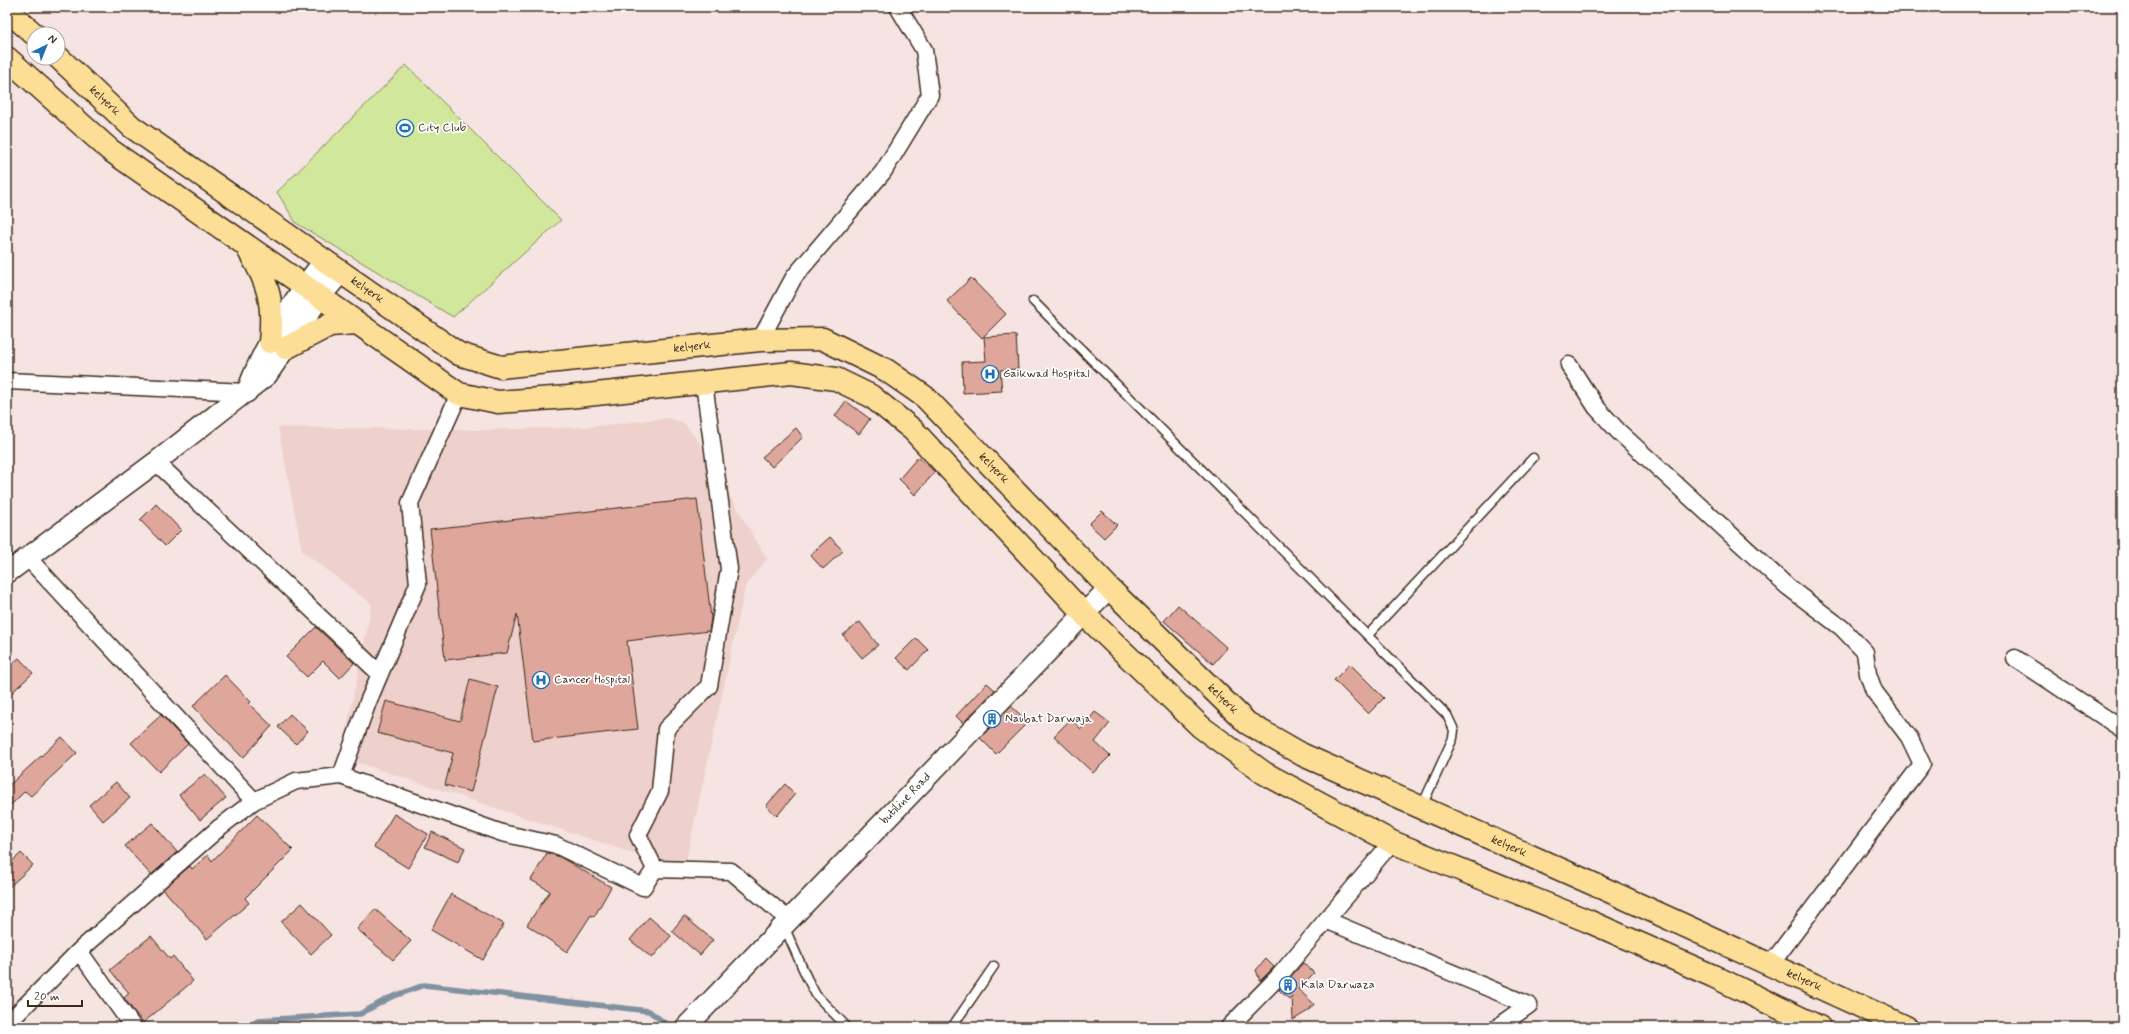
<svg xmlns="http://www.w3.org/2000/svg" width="2129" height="1034" font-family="Mynerve,sans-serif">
<rect width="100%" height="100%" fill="#f5e4e1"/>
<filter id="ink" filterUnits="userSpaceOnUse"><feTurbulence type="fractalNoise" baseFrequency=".025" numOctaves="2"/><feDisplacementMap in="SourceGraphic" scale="8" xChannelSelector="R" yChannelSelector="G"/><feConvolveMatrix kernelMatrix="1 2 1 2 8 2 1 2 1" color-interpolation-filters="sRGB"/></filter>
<g filter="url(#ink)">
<path fill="#eed1cc" d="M668,418L684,423L697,440L767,559L746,584L684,870L341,757L372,604L302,551L278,427L484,430L588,427Z"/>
<path fill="#d0e79c" stroke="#86885d" d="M406,65L561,220L453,317L296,223L277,192Z"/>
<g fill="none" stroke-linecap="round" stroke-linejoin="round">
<path stroke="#8091a1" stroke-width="5.5" d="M249,1027L259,1020L360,1014L389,998L424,985L649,1011L670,1027"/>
</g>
<path fill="#dfa69b" stroke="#3b2a1e" d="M971,278L1006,314L982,338L947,301Z
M1016,335L1018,369L1000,370L1002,391L963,393L962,362L986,361L984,337Z
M846,401L870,419L859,434L835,416Z
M796,428L803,437L772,467L762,457Z
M918,457L935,472L915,495L899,479Z
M697,499L711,618L709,631L627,641L638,729L533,741L517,614L507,653L445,660L430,529Z
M156,504L181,530L165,546L140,520Z
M1102,511L1117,525L1104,538L1089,524Z
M830,537L843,551L823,569L810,555Z
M1178,605L1227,648L1213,664L1164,621Z
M860,622L878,645L862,658L843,635Z
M316,627L354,663L340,678L323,661L307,677L286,657Z
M916,638L928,650L909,670L896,658Z
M19,658L33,673L7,697V668Z
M1350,664L1384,698L1368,714L1334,680Z
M225,675L251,702L249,704L272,726L243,758L193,706Z
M470,679L498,687L471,792L445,785L453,753L377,733L386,701L460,721Z
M987,683L995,690L963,723L956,716Z
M1011,706L1028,722L996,754L980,738Z
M1095,712L1110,723L1095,742L1110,756L1093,773L1054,736L1071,719L1081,729Z
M290,714L308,731L296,744L278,727Z
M161,715L188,744L159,772L131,743Z
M62,737L77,753L31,796L25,791L7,809V787Z
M205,774L226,798L200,820L179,795Z
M116,782L130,798L103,821L89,805Z
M785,784L795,794L777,816L766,806Z
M394,814L428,834L408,868L374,847Z
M257,815L293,850L245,898L249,903L207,939L163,889L190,866L192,869L208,855L212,861Z
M152,823L177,852L151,875L125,846Z
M432,832L465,848L458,862L425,847Z
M21,853L33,865L7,889V866Z
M547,853L560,857L611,887L594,917L591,915L567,952L527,925L550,891L531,880Z
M451,894L504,924L483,960L431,930Z
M302,903L331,935L311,954L281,922Z
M375,909L411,941L393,960L357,929Z
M684,916L713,940L700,955L672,931Z
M649,917L671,936L652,958L630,940Z
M151,936L170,959L173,956L193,981L143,1023L124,998L129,993L110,970Z
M1266,959L1274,967L1260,981L1256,970Z
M1303,963L1314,973L1298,989L1314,1004L1308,1011L1293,1020L1292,996L1289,999L1279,990Z"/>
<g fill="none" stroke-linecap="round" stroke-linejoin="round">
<defs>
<path id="service" d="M1033,301L1447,715L1454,730L1453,738L1422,806
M1368,635L1533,458
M784,926L807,978L816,995L847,1027
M952,1027L994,966"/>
<path id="minor" d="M760,340L794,277L883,172L930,95L924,50L898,7
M1569,365L1596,407L1618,431L1788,587L1842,628L1865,652L1868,674L1874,691L1909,737L1922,764L1771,964
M7,381L247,392
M156,462L380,674
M28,558L254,801
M2015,658L2122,729
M341,776L368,702L418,584L410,503L459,394
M655,869L638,835L660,791L666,729L709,686L729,569L704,383
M1326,920L1529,1005L1498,1027
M79,951L133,1027
M7,1024L79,951L220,827L254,801L296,781L341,776L502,833L556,845L643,887L655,869L731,871L789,920
M1229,1027L1279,976L1392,842"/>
<g id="tertiary">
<path d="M247,392C264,344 293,300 324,261"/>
<path d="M7,573L156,462L267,375L320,297L341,272"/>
<path id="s1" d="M686,1027L1109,588"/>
</g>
<g id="primary">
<path d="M7,10L34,34"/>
<path id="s2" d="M58,57L132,127L459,354L501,367L760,340L823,339L886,370L925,397L1109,588L1247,723L1303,755L1609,891L1906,1027"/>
<path d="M7,58L110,150L459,394L498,402L568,397L791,373L836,379L871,396L913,430L1085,615L1201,727L1264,773L1392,842L1588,921L1713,976L1819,1027"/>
<path d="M249,251C269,284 274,303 270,342"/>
<path d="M286,348L330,325L356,323"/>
</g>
</defs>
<use href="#service" stroke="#3b2a1e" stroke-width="11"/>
<use href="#minor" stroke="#3b2a1e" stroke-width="19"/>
<use href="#tertiary" stroke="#3b2a1e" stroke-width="23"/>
<use href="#primary" stroke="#3b2a1e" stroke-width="25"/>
<use href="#service" stroke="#fff" stroke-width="8"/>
<use href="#minor" stroke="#fff" stroke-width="16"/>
<use href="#tertiary" stroke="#fff" stroke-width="20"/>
<use href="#primary" stroke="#fcde96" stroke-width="22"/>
</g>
</g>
<defs>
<symbol id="stadium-ring" viewBox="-11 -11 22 22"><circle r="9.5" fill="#fff" stroke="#1f6fb2" stroke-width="1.5"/><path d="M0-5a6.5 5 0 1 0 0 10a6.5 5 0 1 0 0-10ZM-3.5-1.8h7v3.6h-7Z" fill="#1f6fb2"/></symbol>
<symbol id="hospital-ring" viewBox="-11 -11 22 22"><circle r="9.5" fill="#fff" stroke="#1f6fb2" stroke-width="1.5"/><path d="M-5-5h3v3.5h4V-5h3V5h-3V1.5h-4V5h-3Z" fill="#1f6fb2"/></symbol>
<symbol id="building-ring" viewBox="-11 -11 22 22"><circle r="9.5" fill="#fff" stroke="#1f6fb2" stroke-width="1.5"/><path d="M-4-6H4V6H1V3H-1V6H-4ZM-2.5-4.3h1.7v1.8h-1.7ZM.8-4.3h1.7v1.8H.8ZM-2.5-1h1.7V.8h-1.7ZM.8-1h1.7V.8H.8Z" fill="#1f6fb2"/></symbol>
</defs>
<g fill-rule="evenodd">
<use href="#stadium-ring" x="395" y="118" width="20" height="20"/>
<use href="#hospital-ring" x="980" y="364" width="20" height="20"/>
<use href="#hospital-ring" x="531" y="670" width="20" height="20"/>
<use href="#building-ring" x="982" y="709" width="20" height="20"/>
<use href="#building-ring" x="1278" y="975" width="20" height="20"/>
</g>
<g text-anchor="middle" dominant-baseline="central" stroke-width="3.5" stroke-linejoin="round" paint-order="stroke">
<g font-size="12" fill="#3b2a1e" stroke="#fff">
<text stroke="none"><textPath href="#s2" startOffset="64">kelyerk</textPath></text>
<text stroke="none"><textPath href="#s2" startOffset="388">kelyerk</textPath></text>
<text stroke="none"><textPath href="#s2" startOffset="736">kelyerk</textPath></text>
<text stroke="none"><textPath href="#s2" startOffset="1084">kelyerk</textPath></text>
<text stroke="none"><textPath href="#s2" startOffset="1409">kelyerk</textPath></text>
<text stroke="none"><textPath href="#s1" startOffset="317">butiline Road</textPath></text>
<text stroke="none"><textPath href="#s2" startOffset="1733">kelyerk</textPath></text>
<text stroke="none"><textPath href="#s2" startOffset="2057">kelyerk</textPath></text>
</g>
<g font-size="12" fill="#3b2a1e" stroke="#fff" text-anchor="start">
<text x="418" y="128">City Club</text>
<text x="1003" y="374">Gaikwad Hospital</text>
<text x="554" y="680">Cancer Hospital</text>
<text x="1005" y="719">Naubat Darwaja</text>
<text x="1301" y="985">Kala Darwaza</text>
</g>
</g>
<rect width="2129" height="1034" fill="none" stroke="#fff" stroke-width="24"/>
<rect x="12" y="12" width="2105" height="1010" fill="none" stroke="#3b2a1e" stroke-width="1.5" filter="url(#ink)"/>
<g transform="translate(46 46) rotate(43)"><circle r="19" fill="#ffffff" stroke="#b1aaa5"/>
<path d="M0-3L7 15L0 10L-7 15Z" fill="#1f6fb2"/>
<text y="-6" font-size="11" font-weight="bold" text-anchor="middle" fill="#3b2a1e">N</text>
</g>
<path d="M28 1000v6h54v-6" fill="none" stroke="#3b2a1e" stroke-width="2"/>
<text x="34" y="1000" font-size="12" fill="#3b2a1e" stroke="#ffffff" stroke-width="3" paint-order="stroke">20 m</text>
</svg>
